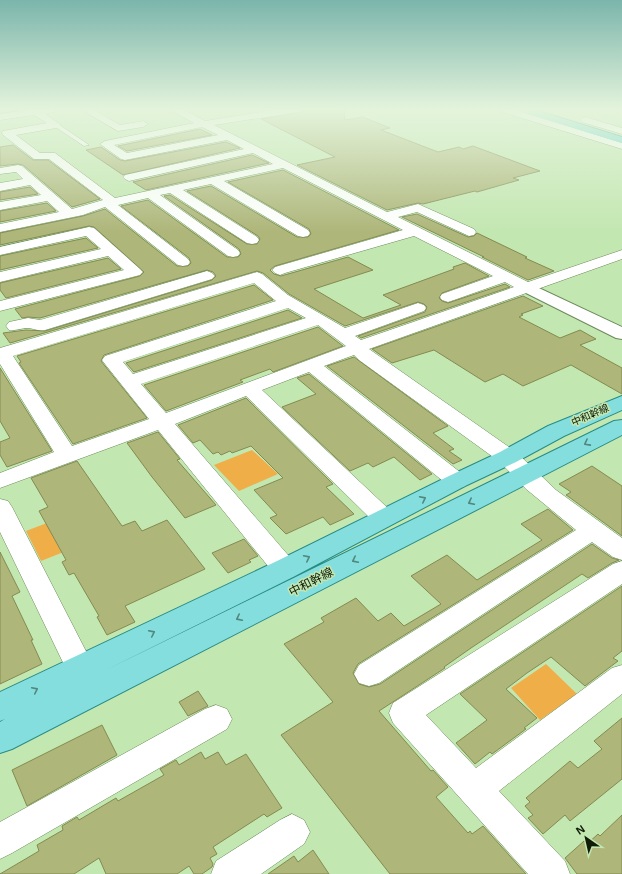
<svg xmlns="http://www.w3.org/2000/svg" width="622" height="874" font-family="Helvetica,'Noto Sans JP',sans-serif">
<rect width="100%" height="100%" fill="#c3e7b1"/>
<path fill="#f0ae49" d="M252,450L278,474L239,491L214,465Z
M86,508L104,536L41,561L26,531Z
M546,664L577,694L540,720L511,688Z"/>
<path fill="#aeb67a" stroke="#838b50" d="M305,109H344L345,120L363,117L390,128L381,130L438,152L459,147L463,149L473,146L540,171L513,178L519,180L477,192L475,191L423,204L418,203L387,210L297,165L335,157L261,119L299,113Z
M200,129L212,135L127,151L118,146Z
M226,142L240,148L123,175L86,150L101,147L120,160L125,161Z
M13,145L33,160H48L100,199L72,207L23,165L18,164L0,166V147Z
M252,155L269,163L146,190L133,182Z
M283,170L399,230L275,266L270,270L274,274L281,276L348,257L373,270L314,289L363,318L401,305L383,295L454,269L453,267L465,263L489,276L442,293L439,298L442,301L448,303L505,284L510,287L361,338L358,336L425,312L427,307L424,304L418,302L345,326L289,294L263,273L257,271L10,343L3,333L26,330L45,331L212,280L216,276L213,272L207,270L40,318L28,317L22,318L15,309L140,276L144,272L94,227L89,226L0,245V233L83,216L105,209L177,266H188L191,263L189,258L121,206L148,200L227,257H238L241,254L239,249L164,196L170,195L247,244H257L260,239L258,236L187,191L211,186L297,237H308L311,234L309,229L228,182Z
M30,187L38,194L0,200V192Z
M47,203L56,211L0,222V211Z
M417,214L468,237L474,236L477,233L527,257L525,258L554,271L528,280L482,257H484L402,217Z
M86,238L98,248L0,270V256Z
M108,258L121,269L6,298L0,290V283Z
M254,285L273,300L104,355L101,361L147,418L73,444L19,363L21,362L17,356Z
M523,296L543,306L521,314L523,315L519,317L560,338L580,330L596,339L580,345L622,368V394L571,365L523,386L503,374L485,382L434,350L392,363L372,349Z
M288,310L302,318L134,372L126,363Z
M318,327L343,346L273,372L270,369L240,380L243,382L166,411L144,385Z
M354,357L448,426L433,433L454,449L449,451L462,460L453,464L327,366Z
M0,368L52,451L7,467L0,455V442L10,438L0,421Z
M309,374L432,474L420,480L394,457L373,467L368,463L350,471L282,407L316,394L297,378Z
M246,398L333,484L326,487L354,514L330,525L323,517L286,534L270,518L277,515L254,490L283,478L251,446L232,453L230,451L221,455L218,452L213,454L200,440L193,443L178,425Z
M158,432L180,459L177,460L216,505L185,518L152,477L127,443Z
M77,461L122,526L135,521L142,531L167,520L205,569L125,606L135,622L107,635L97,617L99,616L74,573L69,575L62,562L66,560L39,511L48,507L31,478Z
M592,466L622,486V536L569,497L566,495L571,492L559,484Z
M548,509L573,530L358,664L353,673L359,684L369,687L380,684L592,544L612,558L619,560L612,563L588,578L582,574L471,648L444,667L445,668L379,711L431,771L433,770L448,787L436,797L468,833L470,831L472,834L483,826L526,874H390L281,735L333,702L284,644L324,622L321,618L356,598L378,621L391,613L404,626L441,604L411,576L447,555L477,580L542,540L521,524Z
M244,539L258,556L249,560L251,562L228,573L212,553Z
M0,552L20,592L12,596L33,640H31L42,664L0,684Z
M622,586V651L613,658L618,661L585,686L551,657L527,673L506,689L537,718L524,728L526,729L492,754L490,752L475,764L456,743L487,720L460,694Z
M198,691L208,706L188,716L179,702Z
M622,718V779L570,821L565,815L543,834L528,818L533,815L525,806L530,802L526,798L570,761L578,768L602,749L594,741Z
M102,725L117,755L27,806L12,770Z
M201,752L205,759L218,752L226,765L246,754L282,808L267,817L264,814L213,847L217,854L210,858L213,864L212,867L202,874H194L189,866L177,874H106L99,858L74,874H0L39,851L37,845L63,830L62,826L77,817L79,820L116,798L118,801L164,775L160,769L176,760L179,765Z
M622,815V874H577L565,858L584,841L587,844L598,834L600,836Z
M313,850L329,874H268L294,856L298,862Z"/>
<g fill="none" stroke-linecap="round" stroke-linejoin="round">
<defs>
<path id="service" d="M54,124H58L89,145L84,146L54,126Z"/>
<path id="minor" d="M36,109H55L54,112L45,114L61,125L56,128L16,135L40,153H55L115,198L273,164L253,153L129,181L125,179L123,177L125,175L244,149L227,140L125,160L121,159L100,144L105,141L194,123L169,109H182L205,121L279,109H304L299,112L214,125L387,212L418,204L474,229L476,232L474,235L469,236L417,212L398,217L528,282L622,250V259L369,349L516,452L556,490L622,538V560L613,557L592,542L379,683L369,686L359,683L354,674L359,665L576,530L526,489L500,462L359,360L354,355L324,366L465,476L468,481L465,486L457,488L449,486L309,372L262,390L392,512L396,518L392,524L384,526L376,524L246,396L175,424L294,562L298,569L294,576L285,578L276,576L158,430L0,488V473L54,452L0,364V348L257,272L262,274L288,295L345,328L418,303L424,305L426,308L424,311L355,336L361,340L514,287L505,282L454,300L448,302L442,300L440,297L442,294L493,276L414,236L285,273L280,275L275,273L272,270L275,267L403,230L283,168L224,181L308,230L310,233L308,236L303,237L298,236L211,184L183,190L257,237L259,240L257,243L252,244L247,243L170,193L160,195L238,250L240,253L238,256L233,257L228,256L148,198L118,205L188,259L190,262L188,265L183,266L178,265L105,207L83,215L0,232V224L59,212L47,201L0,210V202L41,195L30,185L0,191V183L23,179L16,172L0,174V168L18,165L22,166L72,209L103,200L49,159H34L3,135L2,133L3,131L47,123L34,115L0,120V114ZM202,127L218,135L127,153L114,145ZM254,283L276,301L105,356L102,360L105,364L149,419L72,446L13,356ZM288,308L306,318L133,374L123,362ZM318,325L346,346L166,413L141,384Z
M80,109H92L120,125L143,121L148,124L143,127L118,131Z
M497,109H513L622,143V149L499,111Z
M585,117L622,128V134L582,122L580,120L582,118Z
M89,227L94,228L140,269L143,272L140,275L0,311V301L124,270L108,256L0,282V272L101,249L86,236L0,255V247Z
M207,271L212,273L215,276L212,279L45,330C38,331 35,329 29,328C21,328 16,331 9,330L6,326L9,322L28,318L40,320Z
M0,499L8,501L12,507L90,659L95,668L90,677L80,680L70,677L0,532Z
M622,561V584L426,715L476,768L612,668L622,665V694L499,791L565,861L570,874H528L393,723L389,713L393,703L613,564Z
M216,705L227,709L232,719L227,729L12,853L0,859V822L205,709Z
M292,814L304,820L310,832L304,844L261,874H211L216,861L280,820Z"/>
<path id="tertiary" d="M526,282L622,327V339L616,338L520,290L518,287L520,284Z"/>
<path id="primary" d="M622,396V410L564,436L516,462L465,486L295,576L106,670L614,421L622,420V435L12,749L0,753V722L5,719L0,721V692L275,562L449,476L500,452L548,426Z"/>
<path id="trunk" d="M516,109H532L622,137V143L518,111Z"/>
</defs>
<use href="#service" stroke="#6a8b59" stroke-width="1"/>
<use href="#minor" stroke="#6a8b59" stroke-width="1"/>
<use href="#tertiary" stroke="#6a8b59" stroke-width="2"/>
<use href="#primary" stroke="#278c85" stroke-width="2"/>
<use href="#trunk" stroke="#278c85" stroke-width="2"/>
<use href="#service" fill="#fff" fill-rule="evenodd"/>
<use href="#minor" fill="#fff" fill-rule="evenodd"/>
<use href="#tertiary" fill="#fff" fill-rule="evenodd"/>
<use href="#primary" fill="#85dede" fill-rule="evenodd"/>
<use href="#trunk" fill="#5cd3d3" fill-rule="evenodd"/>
</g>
<defs><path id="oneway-chevron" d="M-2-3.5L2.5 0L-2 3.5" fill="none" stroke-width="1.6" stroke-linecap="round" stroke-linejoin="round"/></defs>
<g stroke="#50877e">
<use href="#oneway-chevron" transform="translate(587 443) rotate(152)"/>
<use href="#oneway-chevron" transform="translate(423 499) rotate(-27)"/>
<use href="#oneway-chevron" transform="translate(471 502) rotate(153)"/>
<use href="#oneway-chevron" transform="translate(307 558) rotate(-27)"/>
<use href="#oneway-chevron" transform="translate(355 560) rotate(153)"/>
<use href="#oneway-chevron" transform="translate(239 618) rotate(153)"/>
<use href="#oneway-chevron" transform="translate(152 633) rotate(-26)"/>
<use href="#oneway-chevron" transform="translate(35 690) rotate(-26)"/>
</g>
<linearGradient id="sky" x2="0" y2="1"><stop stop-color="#7bb5ab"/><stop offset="0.47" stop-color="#e4f4dc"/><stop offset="1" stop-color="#e4f4dc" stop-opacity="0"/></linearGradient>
<rect width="622" height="232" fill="url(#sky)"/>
<g text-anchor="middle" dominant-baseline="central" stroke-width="3" stroke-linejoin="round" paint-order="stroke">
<g font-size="10" fill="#101c08" stroke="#c3e7b1">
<text transform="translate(590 415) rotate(-24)">中和幹線</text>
</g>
<g font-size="12" fill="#101c08" stroke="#c3e7b1">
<text transform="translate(311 582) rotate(-27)">中和幹線</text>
</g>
</g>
<g transform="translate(586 838) rotate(326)" stroke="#c3e7b1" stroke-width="3" paint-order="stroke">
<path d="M0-3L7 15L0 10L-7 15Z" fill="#101c08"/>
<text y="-6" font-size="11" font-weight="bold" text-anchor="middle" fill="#101c08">N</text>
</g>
</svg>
